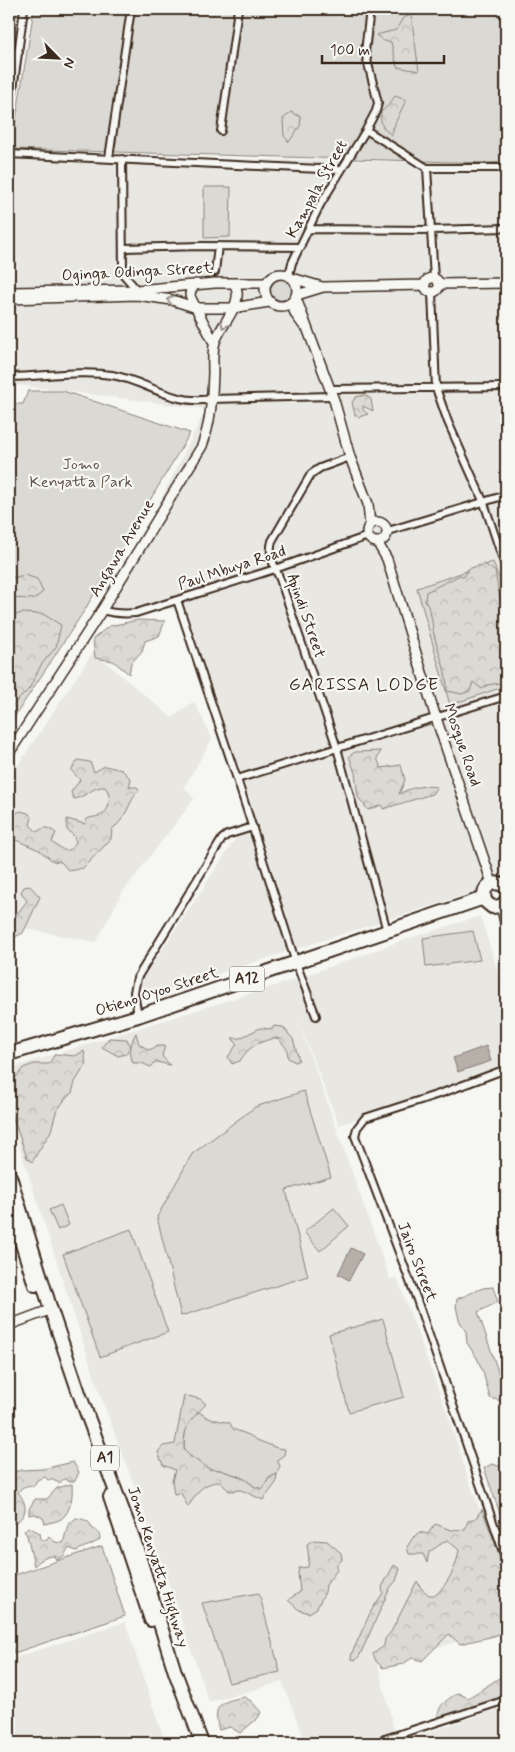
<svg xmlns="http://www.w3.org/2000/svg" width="515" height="1752" font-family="Mynerve,sans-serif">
<defs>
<pattern id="forest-crowns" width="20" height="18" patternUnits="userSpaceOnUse" patternTransform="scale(1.25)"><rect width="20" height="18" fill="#dad9d3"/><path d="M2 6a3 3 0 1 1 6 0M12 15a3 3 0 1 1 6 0" fill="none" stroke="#bcbab5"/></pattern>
</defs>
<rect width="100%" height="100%" fill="#f6f6f2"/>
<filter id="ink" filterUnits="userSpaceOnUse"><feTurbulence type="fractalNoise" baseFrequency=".02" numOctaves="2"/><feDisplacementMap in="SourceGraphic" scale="10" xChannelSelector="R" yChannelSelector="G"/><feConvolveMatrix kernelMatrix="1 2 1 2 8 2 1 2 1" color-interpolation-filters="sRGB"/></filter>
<g filter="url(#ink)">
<path fill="#e8e7e2" d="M9,156L506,163V882L127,1003L254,811L184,607L173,609L107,608L206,409L9,384Z
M93,652L172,718L194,701L212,739L184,787L194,799L122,893L96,942L22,928L9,941V779Z
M480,916L506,997V1066L339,1125L296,1015L390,1279L397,1278L449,1418L469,1481L506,1580V1627L378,1665L394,1730L348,1743H306L282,1682L209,1702L151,1531L100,1394L9,1115V1072L14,1067L284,983L407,939Z
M125,1622L165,1743H9V1656L17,1657Z
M506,1706V1743H396Z"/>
<path fill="#dad9d3" stroke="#8a8278" d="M9,9H16L9,65Z
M34,9H506V162L488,163L11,149Z
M204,187H231L230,237L204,238Z
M267 290a14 14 0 1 1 28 0a14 14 0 1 1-28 0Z
M28,391H63L190,433L84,611L9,725V404H23Z
M493,562L506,597V686L450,705L417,588Z
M473,931L480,960L426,967L423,938Z
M304,1091L331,1177L286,1190L308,1276L181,1316L157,1217L192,1154L255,1107Z
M61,1205L69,1225L58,1230L49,1210Z
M334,1208L349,1226L320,1251L304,1232Z
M131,1229L168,1332L100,1357L63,1254Z
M493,1287L498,1302L478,1312L506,1395L502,1401L490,1398L483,1372L477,1358L467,1343L466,1332L459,1320L456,1306L457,1299L483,1288Z
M383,1319L404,1397L349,1412L329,1334Z
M199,1412L208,1418L230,1423L233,1429L249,1435L257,1440L277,1448L285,1449L284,1455L277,1460L280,1466L277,1474L269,1478L263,1489L255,1487L246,1480L238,1476L220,1470L209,1469L190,1456L184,1450C184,1435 185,1421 199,1412Z
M492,1464L502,1467L506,1471V1531L484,1468Z
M102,1546L125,1616L14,1653L9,1638V1577Z
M259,1593L280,1672L229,1683L202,1603Z"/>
<path fill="url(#forest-crowns)" stroke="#8a8278" d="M411,15L419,71L397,67L391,42L384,41L376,35L396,30L403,18Z
M395,96L406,100C401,112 394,122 392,135C382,129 380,124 381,112L389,105Z
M291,112L301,117L300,126L289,142L284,136L283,119Z
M365,395L371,399L373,411L363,406V410L368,414L359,417L355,415L352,402L356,397Z
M484,564L495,571L500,599L506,608V682L487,685L482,689L473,682L470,691L462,694L447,691C447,671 441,660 436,642C431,628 434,614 425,601L426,592L460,575L464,577L468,569Z
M25,575L37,579L43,592L34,599L9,598V577L11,578Z
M21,613L43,614L61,625L56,647L41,665L29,689L12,706L9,713V618Z
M138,620L165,621L159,636L145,641L142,651L131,663L129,674L113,661L95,658L93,639L109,626Z
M381,751L377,758L381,768L401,765L405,780L399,794C411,787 423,785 437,787L432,794L383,809L382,805L368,810L358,797L355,773L349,756L355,752Z
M78,760L90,762L94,772L105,766L122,770L131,779L129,787H137L139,790C128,802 127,819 112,829L111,839L89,862L83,868L69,871L61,862L53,861L39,850L9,837V816L21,811L28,813L32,817L30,825L37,832C45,826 48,827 56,833L52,842C63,850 68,856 76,842L73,835L67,830V819L85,824L87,819C91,817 96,817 99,816C111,811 112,796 105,787C93,786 86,797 74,799L71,792L80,780L71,770Z
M30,886L40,897L23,933L15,937L9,944V919L14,918L27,901L21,892L24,887Z
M274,1026L283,1027L293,1039L299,1060L295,1062L288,1058L287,1049L278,1038C262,1040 248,1046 240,1061L232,1064L228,1057L237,1044L232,1038H240L260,1028L272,1029Z
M136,1033L139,1044L149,1050L158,1046H165L162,1056L170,1065L157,1062L150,1067L142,1063H133C129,1054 130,1042 136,1033Z
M109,1038L127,1039L130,1046L126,1054L118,1056L102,1047Z
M84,1051L86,1064L75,1082L72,1093L66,1098L56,1112L51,1131L32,1162L27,1158L15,1123L11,1116V1084L23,1068L34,1064H49L55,1054L75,1056Z
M184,1395L200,1399L206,1404C189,1423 184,1422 184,1450L190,1456L209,1469L220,1470L238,1476L246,1480L255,1487L263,1489L269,1478L277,1474L276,1483L263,1500L241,1490L229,1491L220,1482C201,1483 198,1492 188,1507L181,1493L174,1494L172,1481L175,1470L163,1465L158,1452L163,1446L175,1444Z
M73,1462L79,1472L75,1481H68L64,1479L59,1483L53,1480H48L45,1477L37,1480L34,1486L23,1487L18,1492C27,1503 29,1516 14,1523L9,1521V1473L22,1470L43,1469Z
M72,1484C73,1496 71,1512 61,1519C57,1522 50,1522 45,1524L43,1518L35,1514L29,1515V1509L35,1499H47L57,1488Z
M482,1509L506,1573V1631L494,1636L460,1644L449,1634L422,1661L412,1658L403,1664L383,1668L376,1661L373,1654L384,1646L385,1639L391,1632L417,1581L421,1588L429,1595H436C449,1581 456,1569 459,1550L447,1540L429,1552L427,1563L423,1554H409L407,1547L412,1539L419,1532L428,1534L435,1524L451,1530L465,1529L468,1521L476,1518Z
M76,1518C83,1519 90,1520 92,1528C97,1531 100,1533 100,1539C92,1546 84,1546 77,1551L68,1548L64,1556L57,1560L55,1556C46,1556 40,1560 34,1566L27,1535L24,1531L28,1527L40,1533L41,1540H47L49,1536L55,1542L63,1543L68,1525Z
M313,1540L327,1541L341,1553L342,1560L337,1564V1570L326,1585L325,1592L317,1608L309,1613L299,1610L288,1600L300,1592L298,1573L299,1568L308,1567L309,1560L307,1544Z
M394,1565L400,1569L396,1581L390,1588L360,1655L356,1660L351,1659L352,1653L371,1611L383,1593L382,1587Z
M504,1675L506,1696L491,1700L472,1714L437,1727C437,1707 441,1703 458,1693L468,1698Z
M244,1697L251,1701L261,1712L258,1718L240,1733L230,1727L219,1730C212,1704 220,1702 244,1697Z"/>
<path fill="#b6b0a9" stroke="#857a71" d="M486,1046L491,1061L458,1072L453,1058Z
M351,1248L363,1254L349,1280L338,1274Z"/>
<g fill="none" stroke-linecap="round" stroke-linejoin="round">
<defs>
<path id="street" d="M9,54L19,52
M9,119L24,9
M366,130L376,111L378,103L365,52L370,9
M221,131L238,9
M9,154L341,170
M109,158L131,9
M122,159L123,274L137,290V292
M427,168L434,278
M309,229L432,230L506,228
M124,248L201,246L301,247
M215,272L218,246
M289,275L292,263L320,205L366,130L427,168H506
M432,292L436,388L448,422L484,503L506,569
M9,377C43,377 78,370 112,375C147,381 173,406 211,399L332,396
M330,389L506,387
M350,457L320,468L311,474L272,541C268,555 274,566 280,579L337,748L387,931
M388,531L506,495
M177,600L237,779L296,963L316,1016
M102,610C114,614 124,614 136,613L275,569L368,536
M237,779L506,696
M138,1016L134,992L137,978L222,839L227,835L253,827
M506,1069L442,1093L365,1118L357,1128L355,1136L417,1300L506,1560
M372,1743L506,1700"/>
<path id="secondary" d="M265 290a16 16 0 1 1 32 0a16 16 0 1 1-32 0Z
M292,278L322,287
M425 285a7 7 0 1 1 14 0a7 7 0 1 1-14 0Z
M196,284C193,287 190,290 190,295C190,298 211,336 214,343
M440,284L506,283
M9,292L137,290L215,283H266
M297,295L323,287L425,285
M296,298L334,400L350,457L368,504L370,525
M9,299L137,295L172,300L197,308H233L269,302
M291,304L296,315L304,326
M367 532a10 10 0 1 1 20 0a10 10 0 1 1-20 0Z
M377,542L387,559L436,718L492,883
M9,753L102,610L202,446C211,422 212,399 213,373C213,364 212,351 215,342C221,323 246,303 234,283
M501,906L506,926
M9,1325L44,1312"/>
<path id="highway" d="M506,888L502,884L492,883C485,887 482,893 486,902L492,907L501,906L506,901
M9,1054L138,1016L484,898
M9,1173L51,1310L79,1393L135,1543L175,1672L202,1743
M9,1203L35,1285
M110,1497L151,1620"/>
</defs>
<use href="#street" stroke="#3b2a1e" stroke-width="10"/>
<use href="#secondary" stroke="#3b2a1e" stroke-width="12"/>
<use href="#highway" stroke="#3b2a1e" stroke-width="16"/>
<use href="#street" stroke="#f6f6f2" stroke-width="6"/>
<use href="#secondary" stroke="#f6f6f2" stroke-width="9"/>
<use href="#highway" stroke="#f6f6f2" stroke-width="12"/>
</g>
<defs><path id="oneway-chevron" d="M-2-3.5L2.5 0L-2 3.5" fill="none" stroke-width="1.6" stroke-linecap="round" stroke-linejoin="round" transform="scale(1.25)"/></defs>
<g stroke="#989088">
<use href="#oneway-chevron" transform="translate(170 300) rotate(-169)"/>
<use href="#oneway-chevron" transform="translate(224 325) rotate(118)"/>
</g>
</g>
<g text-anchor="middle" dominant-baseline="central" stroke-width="4.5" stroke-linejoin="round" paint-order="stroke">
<g fill="#f6f6f2" stroke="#73675e" stroke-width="1">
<rect x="229.5" y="966.5" width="35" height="25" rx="4"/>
<rect x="91" y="1445.5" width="28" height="25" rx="4"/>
</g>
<g font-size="15" font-weight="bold" fill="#3b2a1e">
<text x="247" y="979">A12</text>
<text x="105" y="1458">A1</text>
</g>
<g font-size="16" fill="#3b2a1e" stroke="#f6f6f2">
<text transform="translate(317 189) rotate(-61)">Kampala Street</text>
<text transform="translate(137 272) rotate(-3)">Oginga Odinga Street</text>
<text transform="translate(122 548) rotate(-59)">Angawa Avenue</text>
<text transform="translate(232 568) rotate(-18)">Paul Mbuya Road</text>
<text transform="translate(306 616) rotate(71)">Apindi Street</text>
<text transform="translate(462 745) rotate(71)">Mosque Road</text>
<text transform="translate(157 992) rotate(-18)">Otieno Oyoo Street</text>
<text transform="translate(417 1262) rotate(69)">Jairo Street</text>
<text transform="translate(158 1567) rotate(72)">Jomo Kenyatta Highway</text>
</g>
<g font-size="16" fill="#63564b" stroke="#f6f6f2">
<text x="81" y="464">Jomo<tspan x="81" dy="18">Kenyatta Park</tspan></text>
</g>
<g font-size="18" letter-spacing="1" fill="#3b2a1e" stroke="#f6f6f2">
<text x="364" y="685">GARISSA LODGE</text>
</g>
</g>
<rect width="515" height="1752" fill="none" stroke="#f6f6f2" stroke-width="30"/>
<rect x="15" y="15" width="485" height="1722" fill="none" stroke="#3b2a1e" stroke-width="2" filter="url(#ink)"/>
<g transform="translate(58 58) rotate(114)" stroke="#f6f6f2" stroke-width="4" paint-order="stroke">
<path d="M0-4L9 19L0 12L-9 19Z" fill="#3b2a1e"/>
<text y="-8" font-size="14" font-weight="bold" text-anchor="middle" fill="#3b2a1e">N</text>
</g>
<path d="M322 55v8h122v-8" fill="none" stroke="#3b2a1e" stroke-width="2.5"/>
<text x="330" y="55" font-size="15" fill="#3b2a1e" stroke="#f6f6f2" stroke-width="4" paint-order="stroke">100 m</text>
</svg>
